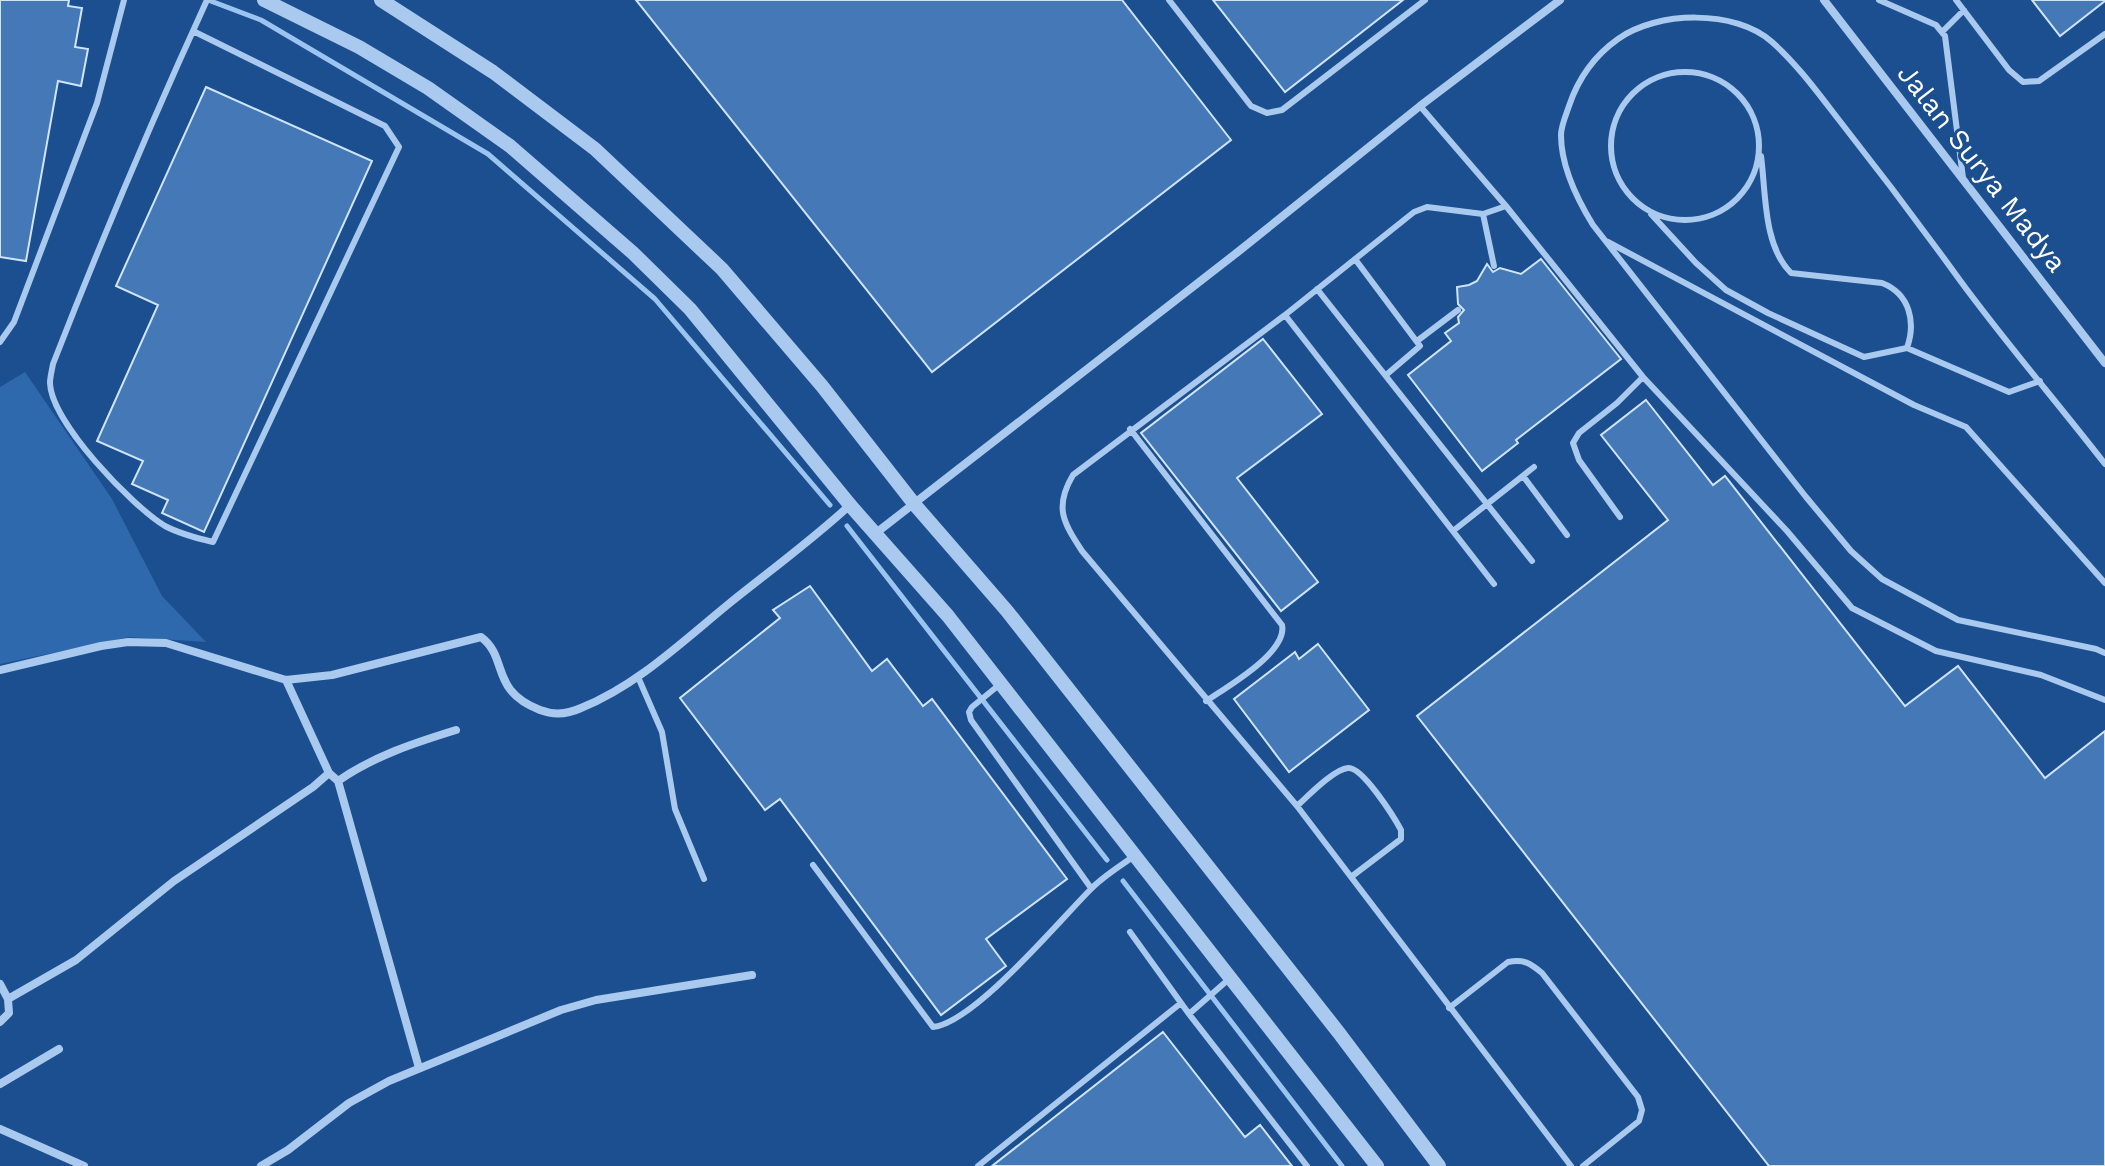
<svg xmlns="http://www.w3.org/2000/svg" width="2105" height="1166" font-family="'Work Sans',sans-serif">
<rect width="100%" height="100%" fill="#1b4f8f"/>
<path fill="#2e69ad" d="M25,372L112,499L162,596L206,642L129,637L0,664V387Z"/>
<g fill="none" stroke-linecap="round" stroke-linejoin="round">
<path stroke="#9cc4f0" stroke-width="5" d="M208,0L261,20L488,154L655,299L830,505
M847,526L1107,860
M1123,881L1342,1166"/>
</g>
<path fill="#4478b7" stroke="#cfe3fa" stroke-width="2" d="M0,0H69L68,6L82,8L75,47L88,49L81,86L58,81L26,261L0,257Z
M636,0H1122L1231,140L932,372Z
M1213,0H1403L1285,92Z
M2032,0H2105V1L2060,36Z
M206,87L372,161L204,532L162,513L168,500L132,484L143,461L97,441L158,305L116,286Z
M1541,259L1621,359L1516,440L1518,443L1482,471L1408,375L1451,341L1445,333L1459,323L1458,317L1464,310L1458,304L1457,287L1469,285L1477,281L1487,264L1493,272L1500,268L1521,274Z
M1263,339L1322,414L1237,478L1318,582L1281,611L1141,433Z
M1646,400L1713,485L1725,476L1905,706L1958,666L2045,778L2105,731V1166H1769L1417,716L1668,520L1601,435Z
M810,586L872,671L887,659L923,706L932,699L1067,879L986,939L1006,966L941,1015L780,799L765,810L680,698L780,618L773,610Z
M1318,644L1369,710L1289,772L1234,699L1295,652L1299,659Z
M1163,1032L1245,1137L1260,1125L1292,1166H992Z"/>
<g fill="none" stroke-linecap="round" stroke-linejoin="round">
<path stroke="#a9c9ee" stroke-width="6" d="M1169,0L1251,106L1267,113L1282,110L1425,0
M1879,0L1936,25L1945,36L1963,178
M1956,0L2009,70L2023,82L2039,81L2105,34
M193,31L385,126L399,147L213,542C196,538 180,534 165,526C132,506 51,422 50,383C50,377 52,370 53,364C101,241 152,120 207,0
M1943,31L1964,10
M1611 146a74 74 0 1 1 148 0a74 74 0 1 1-148 0Z
M1420,106L1506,206L1643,377L1787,531L1852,608L1936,651L2041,675L2105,700
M1761,156C1766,193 1763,245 1791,273L1882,283C1910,294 1916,322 1907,348L2009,392L2040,381
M1506,206L1483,214L1427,207L1414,212L1285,315L1073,475C1054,507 1063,522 1082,551L1297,806L1571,1166
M1483,214L1494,266
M1651,214L1696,263L1726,290L1768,313L1864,357L1907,348
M1608,242L1914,405L1966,427L2105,583
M1355,259L1420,346L1386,375
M1317,289L1532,561
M1285,315L1494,584
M1417,341L1458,310
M0,342L14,322L97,103L124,0
M1130,429L1282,625C1288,652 1227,687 1206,701
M2105,464C2057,402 2005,342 1959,279C1920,225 1880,172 1839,120C1818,93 1797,64 1772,42C1735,9 1657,11 1618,39C1594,56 1578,79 1569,106C1566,115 1561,126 1561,135C1561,167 1577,199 1593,225L1806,497L1851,551L1882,579L1958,620L2096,649L2105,653
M1523,476L1567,535
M1620,517L1579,460L1573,443L1579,433L1617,403L1643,377
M1453,531L1534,467
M638,677L662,732L675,809L704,879
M999,685L972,707L969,712L971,720L1091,888
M1297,806C1308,796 1334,769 1348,768C1362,766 1394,817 1401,830V839L1351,877
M813,865L933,1027C974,1023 1059,921 1090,890C1102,877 1119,867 1134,856
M1130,932L1189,1014L1307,1166
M1449,1008L1508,962C1524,959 1530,963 1542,973L1638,1097L1642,1110L1639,1121L1583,1166
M1189,1014L1229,979
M978,1166L1181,1003"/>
<path stroke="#a9c9ee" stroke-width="8" d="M1824,0L2105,363
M876,533L1239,251L1420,106L1560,0
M0,670L101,646L128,642L166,643L286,680L332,675L481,637C509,658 489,690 540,710C553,715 568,714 581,708C638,685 684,640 731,602C771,570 812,540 850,505
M286,680L329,773L338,781C374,756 414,743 456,730
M338,781L419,1068
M0,984L8,999L9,1013L0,1022
M8,999L76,960L174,881L313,787L329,773
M0,1084L59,1049
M0,1129L84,1166
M261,1166L288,1150L349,1103L389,1081L561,1010L596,1000L752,975"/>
<path stroke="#a9c9ee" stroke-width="14" d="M264,0L359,47L428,88L510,146L633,253L690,309L850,505L948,616L1377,1166
M381,0L493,72L595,149L722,269L822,386L915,505L1007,611L1339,1033L1439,1166"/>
</g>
<g text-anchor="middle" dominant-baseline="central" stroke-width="6" stroke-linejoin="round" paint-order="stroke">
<g font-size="28" fill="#fff" stroke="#1b4f8f">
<text transform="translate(1982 168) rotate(52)">Jalan Surya Madya</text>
</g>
</g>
</svg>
